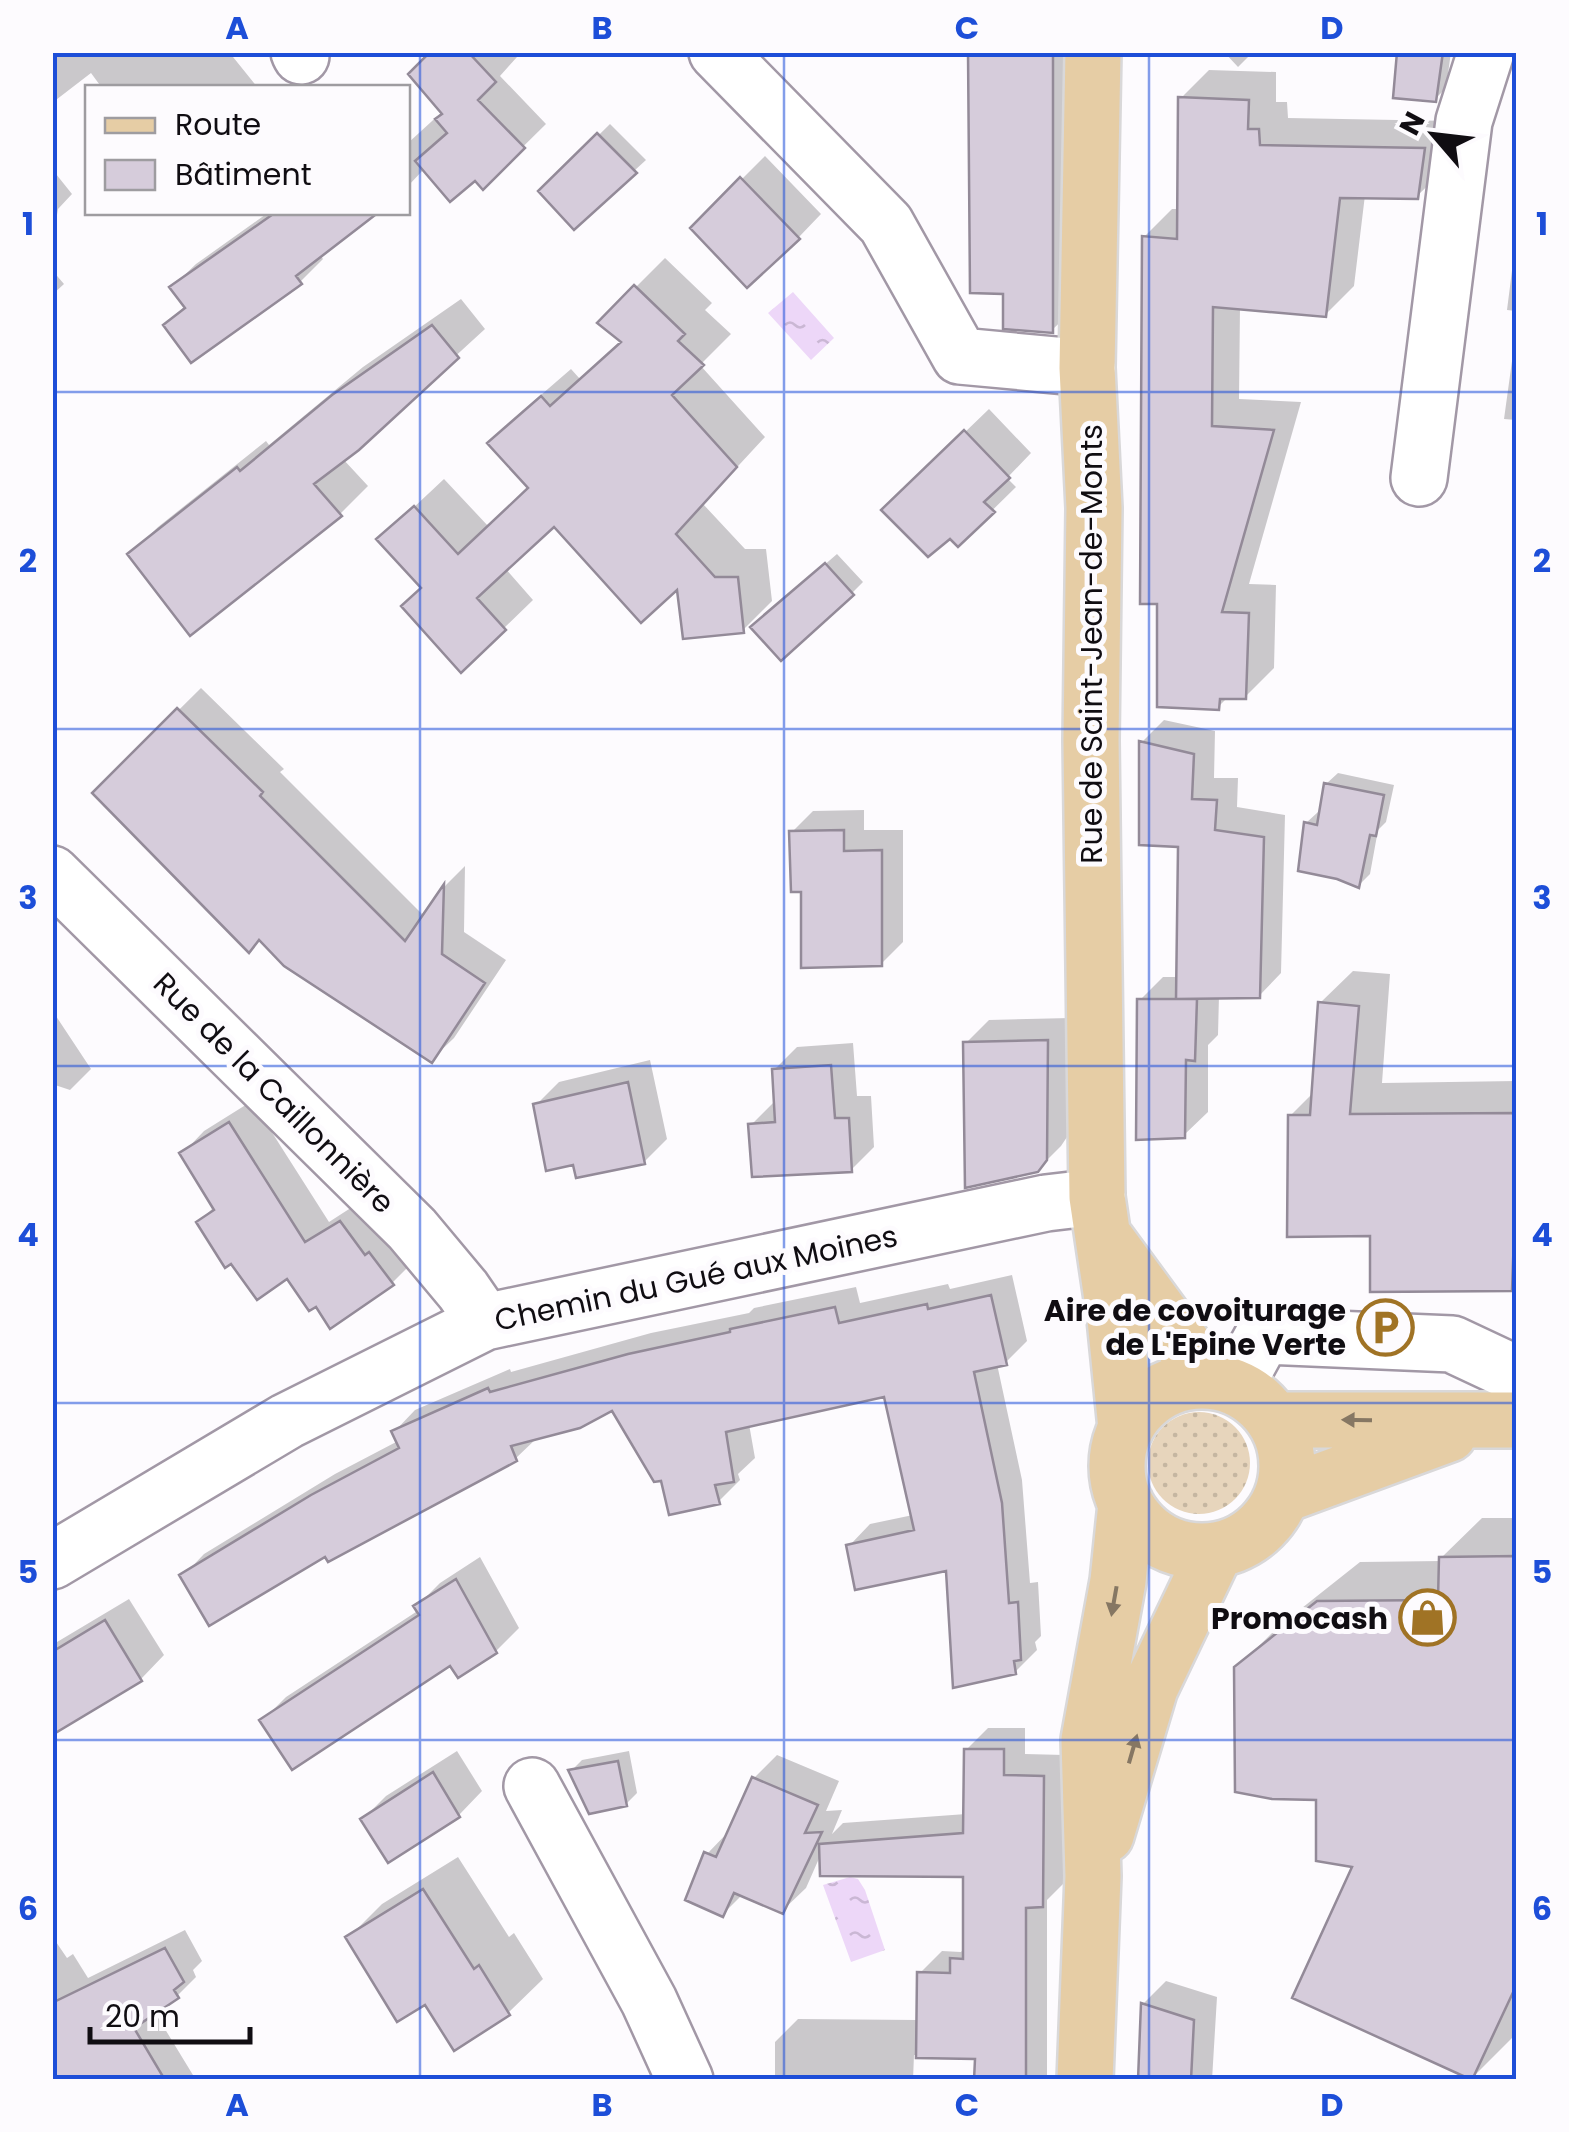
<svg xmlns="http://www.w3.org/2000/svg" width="1569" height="2132" font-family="Poppins,sans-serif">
<defs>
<pattern id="grass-dots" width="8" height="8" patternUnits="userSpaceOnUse" patternTransform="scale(2.5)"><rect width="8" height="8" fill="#e7d5bc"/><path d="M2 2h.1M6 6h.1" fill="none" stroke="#c5b6a1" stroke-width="1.8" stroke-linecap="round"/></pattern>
<pattern id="water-ripples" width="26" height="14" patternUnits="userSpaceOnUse" patternTransform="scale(2.5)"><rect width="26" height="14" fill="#edd7f8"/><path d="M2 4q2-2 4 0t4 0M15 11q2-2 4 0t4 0" fill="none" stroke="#cab7d4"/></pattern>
</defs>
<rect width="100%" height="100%" fill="#fdfbfe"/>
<path fill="url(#grass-dots)" d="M1148 1463a51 51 0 1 1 102 0a51 51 0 1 1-102 0Z"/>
<path fill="url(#water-ripples)" d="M793,292L834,338L811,360L768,313Z
M850,1877L858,1879L865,1890L885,1950L851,1962L823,1885Z"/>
<path fill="#0003" d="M52,52H229L258,88H102L91,73L52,103Z
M433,52H513L517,57L500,76L546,124L483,186L475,177L425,168L408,186V143L443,111Z
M971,52H1075V308L1052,330L1006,291Z
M1224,52H1253L1238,67Z
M1400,52H1451L1446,88L1435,99Z
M1209,70L1276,72V102H1287L1288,118L1452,121L1446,168L1417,196L1365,195L1354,286L1325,315L1240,307L1239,399L1301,402L1249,584L1276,585L1274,668L1245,697H1228L1218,707L1159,602L1144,237L1172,209H1180L1181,98Z
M610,124L646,160L574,226L541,192Z
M765,156L821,214L798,238L693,228Z
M52,169L72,194L58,209L52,245Z
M269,212H375L320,255L323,259L300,282L166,325L186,305L172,287L196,264Z
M1516,239V311L1507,310Z
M665,258L712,303L705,310L731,334L700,365L765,437L703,504L745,549H766L772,601L743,630L679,585L554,523L505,568L533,600L504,628L423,587L380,539L444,479L489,527L530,487L490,443L519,414L571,369L580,379L623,340L601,322Z
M52,270L64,284L52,295Z
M461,299L485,329L343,459L368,486L340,514L191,633L130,555L158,527L266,441L269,445L363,367Z
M1516,332V420L1504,419Z
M989,409L1031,453L1007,478L1016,487L958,544L908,487Z
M837,554L863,582L852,593L764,617Z
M201,688L284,769L280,772L424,916L446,885L465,866L464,932L506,960L454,1038L431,1060L260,938L95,793Z
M1164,720L1215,731L1214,778H1238L1237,807L1285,815L1281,973L1259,996H1219L1218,1035L1208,1045V1112L1184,1135L1140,1000L1163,977H1179L1180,845L1142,742Z
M1338,773L1394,785L1386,822L1378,830L1370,874L1359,885L1306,823L1318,812L1321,813L1326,784Z
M864,810V830H903V942L881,964L792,832L813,811Z
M1353,971L1390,974L1382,1083L1516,1081V1283L1511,1289L1372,1233L1290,1116L1314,1092L1320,1003Z
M52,1010L91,1069L70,1090L52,1084Z
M1070,1018L1069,1134L1061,1146L1037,1170L966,1043L989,1020Z
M853,1043L857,1096H871L874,1147L851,1170L751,1125L774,1102V1070L797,1047Z
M650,1060L667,1139L644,1162H575L536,1105L559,1082Z
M252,1101L329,1222L363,1200L414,1261L392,1283L317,1304L288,1275L199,1222L215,1206L182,1154L204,1131Z
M1012,1275L1027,1341L1005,1363L997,1364L1022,1480L1030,1583L1038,1582L1041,1636L1035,1642L1037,1650L1015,1672L948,1568L849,1546L870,1524L913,1515L886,1394L749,1424L755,1458L738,1474L740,1480L718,1502L663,1478L613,1407L537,1438L515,1459L325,1553L183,1576L204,1554L335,1474L398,1441L394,1432L415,1410L510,1369L511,1372L651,1333L749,1313L754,1308L856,1287L860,1303L948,1284L950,1289Z
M1482,1518H1516V2030L1513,2037L1473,2077L1318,1797L1237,1668L1278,1627L1360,1562L1441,1561V1558Z
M480,1557L519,1628L495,1652L451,1663L263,1720L286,1697L419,1610L417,1606L440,1583Z
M129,1599L164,1655L141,1679L52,1732V1645Z
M988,1728H1025V1754L1065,1755L1064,1883L1047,1900V2080H977V2057L914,2055L913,2080H775V2042L798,2019L919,2020L920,1973L942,1951L961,1952L965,1947V1874L821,1854L806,1888L782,1911L743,1894L723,1914L707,1854L731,1829L754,1778L777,1755L839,1781L826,1811L842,1810L832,1834L843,1823L966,1814V1750Z
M457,1751L482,1791L459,1815L389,1859L363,1819L386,1796Z
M629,1751L637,1793L626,1804L571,1771L582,1760Z
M458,1857L509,1937L514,1933L543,1979L508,2013L426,2002L348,1938L382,1904Z
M185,1930L202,1961L193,1970L196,1977L177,1996L154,2011L196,2080H52V1936L67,1958L73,1954L88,1978Z
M1166,1981L1217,1997L1212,2080H1140L1143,2004Z"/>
<path fill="#d6ccdb" stroke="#938a98" stroke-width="2.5" d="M430,52H468L496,82L478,100L525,148L483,190L475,181L450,202L415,161L447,133L435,119L442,114L408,74Z
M968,52H1053V333L1003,329V294L970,293Z
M1397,52H1443L1436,102L1393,98Z
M1178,97L1249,100L1248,129H1259L1260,145L1425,148L1418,199L1340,198L1326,317L1213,307L1212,426L1274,430L1222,612L1249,613L1246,699H1220L1219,710L1157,707V604H1140L1142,236L1177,239Z
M597,133L637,173L574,230L538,191Z
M740,177L800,239L747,288L690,228Z
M276,212H379L296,276L302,284L191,363L163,325L185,308L169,287Z
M634,285L685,334L678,341L704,365L672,395L737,467L676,534L715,577H738L744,633L683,639L677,590L641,623L554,527L477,598L506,630L461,673L401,606L421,588L376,539L414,506L458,554L528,488L487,443L541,396L550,406L621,342L597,323Z
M432,325L459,358L359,450L314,484L342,516L190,636L127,554L237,467L240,471L332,395Z
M964,430L1010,478L984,502L995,512L958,547L950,539L928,557L881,510Z
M825,563L854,595L781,661L750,627Z
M177,708L263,792L260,796L405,941L444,884L442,954L485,983L432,1063L284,966L259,940L249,953L92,793Z
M1139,741L1194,754L1192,799L1217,800L1215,830L1264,837L1260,998L1176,999L1178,847L1139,845Z
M1324,783L1384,795L1376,836L1370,835L1359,888L1337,879L1298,871L1304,822L1317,825Z
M844,830V851L882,850V966L801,968V892H791L789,831Z
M1137,999H1197L1195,1061L1186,1060L1185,1138L1136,1140Z
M1318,1002L1359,1006L1350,1114L1516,1113V1235H1514L1512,1291L1370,1292V1236L1287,1237L1288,1115H1310Z
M1048,1040L1047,1160L1038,1172L965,1188L963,1042Z
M831,1065L835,1118H849L852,1172L752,1177L748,1124L775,1122L772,1069Z
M628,1082L645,1164L576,1178L573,1165L546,1171L533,1104Z
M229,1122L305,1242L340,1221L365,1255L369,1252L394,1285L330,1329L316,1307L309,1311L287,1279L257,1300L231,1264L225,1268L196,1222L214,1210L179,1153Z
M991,1295L1007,1365L974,1372L1002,1503L1009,1603L1018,1602L1021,1660L1014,1661L1016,1674L953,1688L946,1571L855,1590L846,1545L914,1530L884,1397L726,1432L734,1482L715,1485L720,1504L669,1515L661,1481L654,1482L612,1411L580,1428L511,1446L517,1461L328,1562L325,1557L209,1626L179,1575L311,1495L399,1448L391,1431L488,1388L490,1392L628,1354L730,1332V1329L835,1307L839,1323L927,1304L928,1309Z
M1516,1556V1986L1472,2080L1292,1998L1352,1867L1316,1861V1800L1272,1799L1235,1792L1234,1667L1317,1601L1438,1600L1439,1557Z
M456,1579L497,1653L458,1678L450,1666L292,1770L259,1720L419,1615L413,1606Z
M105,1620L142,1681L52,1735V1652Z
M964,1749H1004V1775L1044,1776L1043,1907L1026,1908V2080H974L975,2059L916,2058L917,1972L950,1973V1958L963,1959V1877L820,1876L819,1844L963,1833Z
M618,1761L627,1806L589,1814L568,1770Z
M433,1772L460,1817L388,1863L360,1819Z
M752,1777L818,1805L805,1833L822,1832L783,1914L734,1893L723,1917L685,1900L704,1852L716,1857Z
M423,1889L474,1969L479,1965L510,2015L454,2051L425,2005L397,2022L345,1937Z
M165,1948L184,1982L174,1990L179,1998L134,2028L165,2080H52V2003Z
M1141,2003L1194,2020L1191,2080H1138Z"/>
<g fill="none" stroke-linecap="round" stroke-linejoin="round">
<defs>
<path id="minor" d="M299,52L301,56
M717,52L886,224L960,356L1087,368
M1419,478L1464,121L1486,52
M52,874L412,1229L463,1290L485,1322
M1235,1387L1263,1336L1452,1344L1516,1374
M52,1561L287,1421L485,1322L1046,1203L1097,1197
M532,1786L649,2001L685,2080"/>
<path id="major" d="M1093,52L1087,368L1094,508L1091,740L1097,1197L1115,1319L1126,1428
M1108,1242L1210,1381
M1117 1466a85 85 0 1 1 170 0a85 85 0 1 1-170 0Z
M1275,1420H1516
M1283,1495L1449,1434
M1106,1835L1150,1688L1216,1550
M1085,2080L1093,1876L1089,1740L1118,1581L1126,1504"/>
</defs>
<use href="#minor" stroke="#a298a6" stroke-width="60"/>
<use href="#major" stroke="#d9d8d9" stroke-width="60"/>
<use href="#minor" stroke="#fff" stroke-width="55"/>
<use href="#major" stroke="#e6cda5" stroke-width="55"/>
</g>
<defs><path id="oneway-solid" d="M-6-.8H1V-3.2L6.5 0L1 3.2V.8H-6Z" transform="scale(2.5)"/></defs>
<g fill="#867763">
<use href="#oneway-solid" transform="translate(1357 1420) rotate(-179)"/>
<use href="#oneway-solid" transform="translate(1114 1601) rotate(100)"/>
<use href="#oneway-solid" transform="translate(1133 1749) rotate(-74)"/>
</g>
<path fill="none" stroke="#1d4ed8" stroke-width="2.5" stroke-opacity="0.55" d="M420,52V2080M784,52V2080M1149,52V2080M52,392H1516M52,729H1516M52,1066H1516M52,1403H1516M52,1740H1516"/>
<defs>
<symbol id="parking-ring" viewBox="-11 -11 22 22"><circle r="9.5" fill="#fdfbfe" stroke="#a07325" stroke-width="1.5"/><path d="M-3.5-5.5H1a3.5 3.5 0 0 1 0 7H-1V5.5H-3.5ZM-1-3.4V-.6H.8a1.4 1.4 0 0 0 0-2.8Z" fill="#a07325"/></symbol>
<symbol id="shop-ring" viewBox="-11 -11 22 22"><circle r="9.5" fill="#fdfbfe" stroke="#a07325" stroke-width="1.5"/><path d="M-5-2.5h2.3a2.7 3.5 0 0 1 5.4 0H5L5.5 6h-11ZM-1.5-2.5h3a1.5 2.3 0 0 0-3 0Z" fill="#a07325"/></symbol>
</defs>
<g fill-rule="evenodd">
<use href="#parking-ring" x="1354" y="1296" width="63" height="63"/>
<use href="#shop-ring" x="1396" y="1586" width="63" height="63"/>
</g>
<g text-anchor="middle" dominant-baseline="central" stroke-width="10" stroke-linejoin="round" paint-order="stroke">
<g font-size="30" fill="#100d12" stroke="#fdfbfe">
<text transform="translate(1091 644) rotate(-90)">Rue de Saint-Jean-de-Monts</text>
<text transform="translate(274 1093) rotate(45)">Rue de la Caillonnière</text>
<text transform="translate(696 1278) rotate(-12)">Chemin du Gué aux Moines</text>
</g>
<g font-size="30" font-weight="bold" fill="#100d12" stroke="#fdfbfe" text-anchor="end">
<text x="1346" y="1310">Aire de covoiturage<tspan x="1346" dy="34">de L'Epine Verte</tspan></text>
<text x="1388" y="1618">Promocash</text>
</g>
</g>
<rect width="1569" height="2132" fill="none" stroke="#fdfbfe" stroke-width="110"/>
<rect x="85" y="85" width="325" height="130" fill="#fdfbfe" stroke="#9e9ca0" stroke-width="2.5"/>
<rect x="105" y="118" width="50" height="15" fill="#e6cda5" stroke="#9e9ca0" stroke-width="2.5"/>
<text x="175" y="135" font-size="30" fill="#100d12">Route</text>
<rect x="105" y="160" width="50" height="30" fill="#d6ccdb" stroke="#9e9ca0" stroke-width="2.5"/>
<text x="175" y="185" font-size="30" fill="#100d12">Bâtiment</text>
<g transform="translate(1434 135) rotate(298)" stroke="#fdfbfe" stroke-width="8" paint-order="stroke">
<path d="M0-8L18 38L0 25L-18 38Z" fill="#100d12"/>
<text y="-15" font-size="28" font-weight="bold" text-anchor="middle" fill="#100d12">N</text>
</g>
<path d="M90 2027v15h160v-15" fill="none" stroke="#100d12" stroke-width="5"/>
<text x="105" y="2027" font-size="30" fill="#100d12" stroke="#fdfbfe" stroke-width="8" paint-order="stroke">20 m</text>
<rect x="55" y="55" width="1459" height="2022" fill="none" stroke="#1d4ed8" stroke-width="4"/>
<g font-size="32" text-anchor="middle" font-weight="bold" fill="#1d4ed8">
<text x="237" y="39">A</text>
<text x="602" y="39">B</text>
<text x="967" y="39">C</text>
<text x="1332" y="39">D</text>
<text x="28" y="235">1</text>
<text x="1542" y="235">1</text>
<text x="28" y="572">2</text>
<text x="1542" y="572">2</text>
<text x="28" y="909">3</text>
<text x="1542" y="909">3</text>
<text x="28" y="1246">4</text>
<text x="1542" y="1246">4</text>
<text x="28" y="1583">5</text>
<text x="1542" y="1583">5</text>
<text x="28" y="1920">6</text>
<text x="1542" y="1920">6</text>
<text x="237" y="2116">A</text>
<text x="602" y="2116">B</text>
<text x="967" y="2116">C</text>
<text x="1332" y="2116">D</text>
</g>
</svg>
